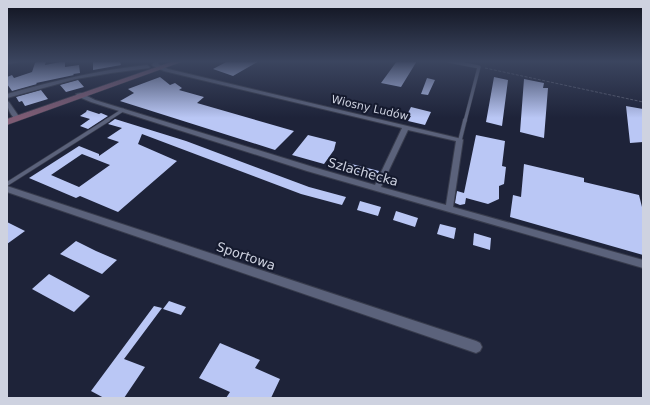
<svg xmlns="http://www.w3.org/2000/svg" width="650" height="405" font-family="'DejaVu Sans',sans-serif">
<rect width="100%" height="100%" fill="#1e2339"/>
<path fill="#bac7f5" fill-rule="evenodd" d="M38,61H46L45,65L65,61V67L79,65L80,73L73,74L74,75L36,83L37,84L12,91L7,84V77L12,75L14,78L32,72L35,63Z
M93,61H120L121,65L93,70Z
M228,61H259L233,76L213,69Z
M397,61H417L401,87L381,83Z
M160,77L170,85L175,83L182,88L179,90L204,97L197,103L294,131L275,150L120,101L134,93L128,89Z
M494,77L508,80L502,126L486,122Z
M427,78L435,80L428,95L421,94Z
M524,79L544,83L543,88H548L544,138L520,132Z
M78,80L84,87L66,92L60,85Z
M41,90L48,99L25,106L22,101L19,102L16,97Z
M626,106L643,109V142L630,143Z
M411,107L431,112L425,125L408,121L411,116L407,115Z
M87,110L99,114L101,113L108,116L88,129L80,126L90,119L80,116L86,112Z
M115,119L186,141L309,187L346,197L342,205L301,194L142,134L138,144L177,161L118,212L80,196L76,198L29,178L79,146L99,154V156L119,142L107,138L122,128L108,124ZM82,154L110,165L79,187L51,175Z
M308,135L336,142L334,150L324,164L292,155Z
M476,135L505,141L502,166L506,167L504,184L499,186V199L488,204L466,198L465,204L460,205L455,203L457,191L464,193Z
M344,162L379,171L376,178L340,168Z
M524,164L584,178V182L639,195L643,211V255L510,217L513,195L521,197Z
M360,201L381,207L378,216L357,210Z
M396,211L418,218L415,227L393,220Z
M7,222L25,231L7,244Z
M440,224L456,228L454,239L437,234Z
M474,233L491,238L490,250L473,245Z
M76,241L96,251L117,260L102,274L60,254Z
M49,274L90,296L74,312L32,289Z
M169,301L186,307L181,315L163,309Z
M154,306L162,308L124,359L145,367L124,398H104L91,391Z
M220,343L260,360L255,368L280,379L271,398H226L230,392L199,378Z"/>
<g fill="none" stroke-linecap="round" stroke-linejoin="round">
<defs>
<path id="lane-far1" d="M448,61L479,67L465,121
M106,121L123,110"/>
<path id="lane" d="M460,140L465,120
M7,184L108,120"/>
<path id="street" d="M19,61V62L7,64V62Z
M155,61H160L158,64L168,69L462,139L463,140L453,207L643,260V268L307,171L91,102L79,97L76,94L81,93L95,100L313,167L375,185L402,128L164,71L153,66L152,65ZM408,130L456,141L446,205L381,187Z
M147,65L150,67L149,68L111,73L76,79L7,98V94C53,81 99,70 147,65Z
M7,101L9,102L20,118L19,119L17,120C11,117 7,108 7,101Z
M7,186L476,341L480,343L482,347L480,351L476,353L7,192Z"/>
<path id="secondary" d="M174,61H184L7,125V119Z"/>
</defs>
<use href="#lane-far1" stroke="#383c4d" stroke-width="4"/>
<use href="#lane" stroke="#383c4d" stroke-width="5"/>
<use href="#street" stroke="#383c4d" stroke-width="2"/>
<use href="#secondary" stroke="#383c4d" stroke-width="1"/>
<path stroke="#595d71" stroke-width="1" stroke-dasharray="3 1.5" stroke-linecap="butt" d="M485,68L643,102"/>
<use href="#lane-far1" stroke="#5b627b" stroke-width="3"/>
<use href="#lane" stroke="#5b627b" stroke-width="3.5"/>
<use href="#street" fill="#5b627b" fill-rule="evenodd"/>
<use href="#secondary" fill="#7e5c74" fill-rule="evenodd"/>
</g>
<linearGradient id="sky" x2="0" y2="1"><stop stop-color="#10131f"/><stop offset="0.52" stop-color="#3b455f"/><stop offset="1" stop-color="#3b455f" stop-opacity="0"/></linearGradient>
<rect width="650" height="118" fill="url(#sky)"/>
<g text-anchor="middle" dominant-baseline="central" stroke-width="4" stroke-linejoin="round" paint-order="stroke">
<g font-size="11" fill="#ced2e0" stroke="#151a2e">
<text transform="translate(370 108) rotate(13)">Wiosny Ludów</text>
</g>
<g font-size="13" fill="#ced2e0" stroke="#151a2e">
<text transform="translate(363 172) rotate(16)">Szlachecka</text>
<text transform="translate(246 256) rotate(19)">Sportowa</text>
</g>
</g>
<rect width="650" height="405" fill="none" stroke="#ced2e0" stroke-width="16"/>
</svg>
